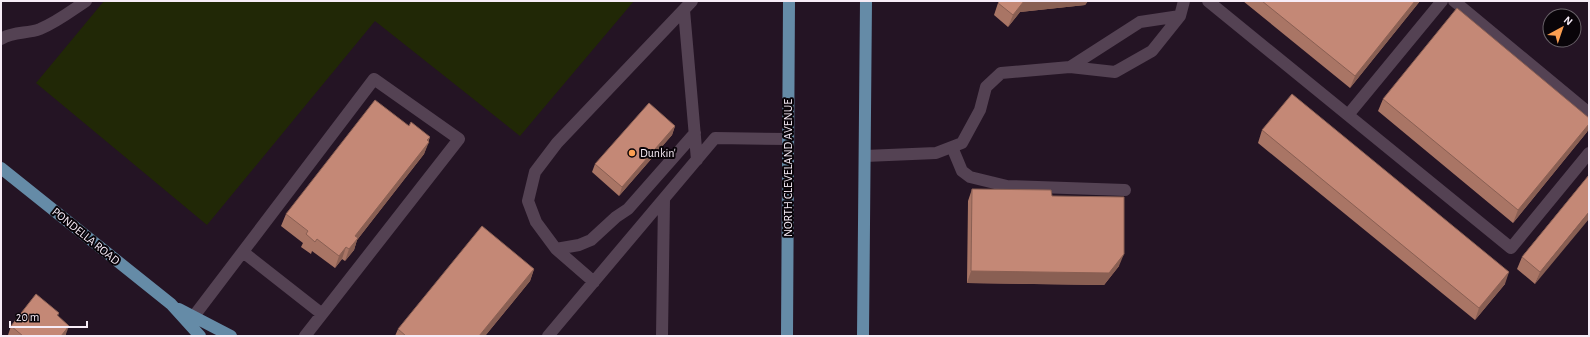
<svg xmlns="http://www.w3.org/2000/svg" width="1590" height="337" font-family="'Alegreya Sans',sans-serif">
<rect width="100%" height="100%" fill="#241424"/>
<path fill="#212806" d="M104,1H634L520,136L375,21L207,225L36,83Z"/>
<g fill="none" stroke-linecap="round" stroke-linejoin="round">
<path stroke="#544253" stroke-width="12" d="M1208,1L1511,248L1589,153
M1454,1L1589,113
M684,10L697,160
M1,39C13,31 27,34 40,29C57,22 71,11 86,1
M1070,67L1140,22L1180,16
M1348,115L1442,1
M952,147L962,171L970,177L1007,186L1125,190
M865,156L936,153L962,143L980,110L986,87L1001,73L1070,67L1115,72L1152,51L1180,16L1184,1
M556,249L579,245L591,240L616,217L628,209L695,133
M243,252L322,314
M594,282L556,249L536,222L528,201L535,172L557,143L692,1
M194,316L374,79L459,139L305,336
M548,336L715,138L788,139
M662,336L664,200"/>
<path stroke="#658ba7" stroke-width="12" d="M1,168L171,304L200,336
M179,309L231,336
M787,336L789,1
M863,336L866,1"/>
</g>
<path fill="#a97565" d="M1000,1H1088L1085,5L1020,12L1008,27L994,15L998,3Z
M1243,1H1420L1350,88Z
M1383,99L1589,118V128L1587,132L1513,223L1378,111Z
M409,126L430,137L424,154L357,240L354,250L345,261L342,259L335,268L312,251L311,254L301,247L303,243L281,226L286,214Z
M675,126L672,135L619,196L592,172L595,164Z
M1262,130L1505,284L1475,320L1258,143Z
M1589,175L1535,284L1517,269L1522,257Z
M972,189L1052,196L1119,266L1104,285L967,283L968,201Z
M534,269L530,281L485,336H395L398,329Z
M59,313L58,316L66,334L65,336H9L8,335L11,326Z"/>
<path fill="#895f53" d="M1024,1H1088L1085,5L1020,12L1008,27L1013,15Z
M1415,1H1420L1350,88L1355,76Z
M1589,124V128L1587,132L1513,223L1518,210Z
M675,126L672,135L619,196L622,187Z
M430,137L427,144L429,142L424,154L357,240L354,250L345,261L349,249L355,236Z
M1589,212V219L1535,284L1540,272Z
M346,247L342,259L335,268L339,256Z
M1124,254L1119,266L1104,285L967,283L971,271Z
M534,269L530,281L485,336H479Z
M1509,272L1505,284L1475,320L1479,308Z
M69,326L66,334L65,336H61Z"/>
<path fill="#c48876" stroke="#895f53" d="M1000,1H1024L1013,15L998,3Z
M1262,1H1415L1355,76Z
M1457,8L1589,118V124L1518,210L1383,99Z
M1292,94L1509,272L1479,308L1262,130Z
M375,100L409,126L411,122L430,137L427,140L429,142L355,236L358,238L349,249L346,247L339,256L317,239L315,242L306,234L308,231L286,214Z
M649,103L675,126L622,187L595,164Z
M1589,175V212L1540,272L1522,257Z
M972,189L1051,190L1052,196L1124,197V254L1109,273L971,271Z
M482,226L534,269L479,336H406L398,329Z
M36,294L59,313L57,315L69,326L61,336H23L11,326Z"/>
<circle fill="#fb9e51" stroke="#090409" stroke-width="1.5" cx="632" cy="153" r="4"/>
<g text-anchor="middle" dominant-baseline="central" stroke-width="4" stroke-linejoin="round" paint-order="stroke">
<g font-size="12" fill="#f7ecf7" stroke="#090409" text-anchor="start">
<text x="640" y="153">Dunkin'</text>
</g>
<g font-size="12" fill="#f7ecf7" stroke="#090409">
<text transform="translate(788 168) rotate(-90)">NORTH CLEVELAND AVENUE</text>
<text transform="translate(86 236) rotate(39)">PONDELLA ROAD</text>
</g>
</g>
<rect width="1590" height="337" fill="none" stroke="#f7ecf7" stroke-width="4"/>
<g transform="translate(1562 28) rotate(40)"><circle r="19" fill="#090409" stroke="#686168"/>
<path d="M0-3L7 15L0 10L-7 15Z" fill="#fb9e51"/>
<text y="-6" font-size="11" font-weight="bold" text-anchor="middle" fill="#f7ecf7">N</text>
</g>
<path d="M10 321v6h77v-6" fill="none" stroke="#f7ecf7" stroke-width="2"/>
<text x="16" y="321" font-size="12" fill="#f7ecf7" stroke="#090409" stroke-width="3" paint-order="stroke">20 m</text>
</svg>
